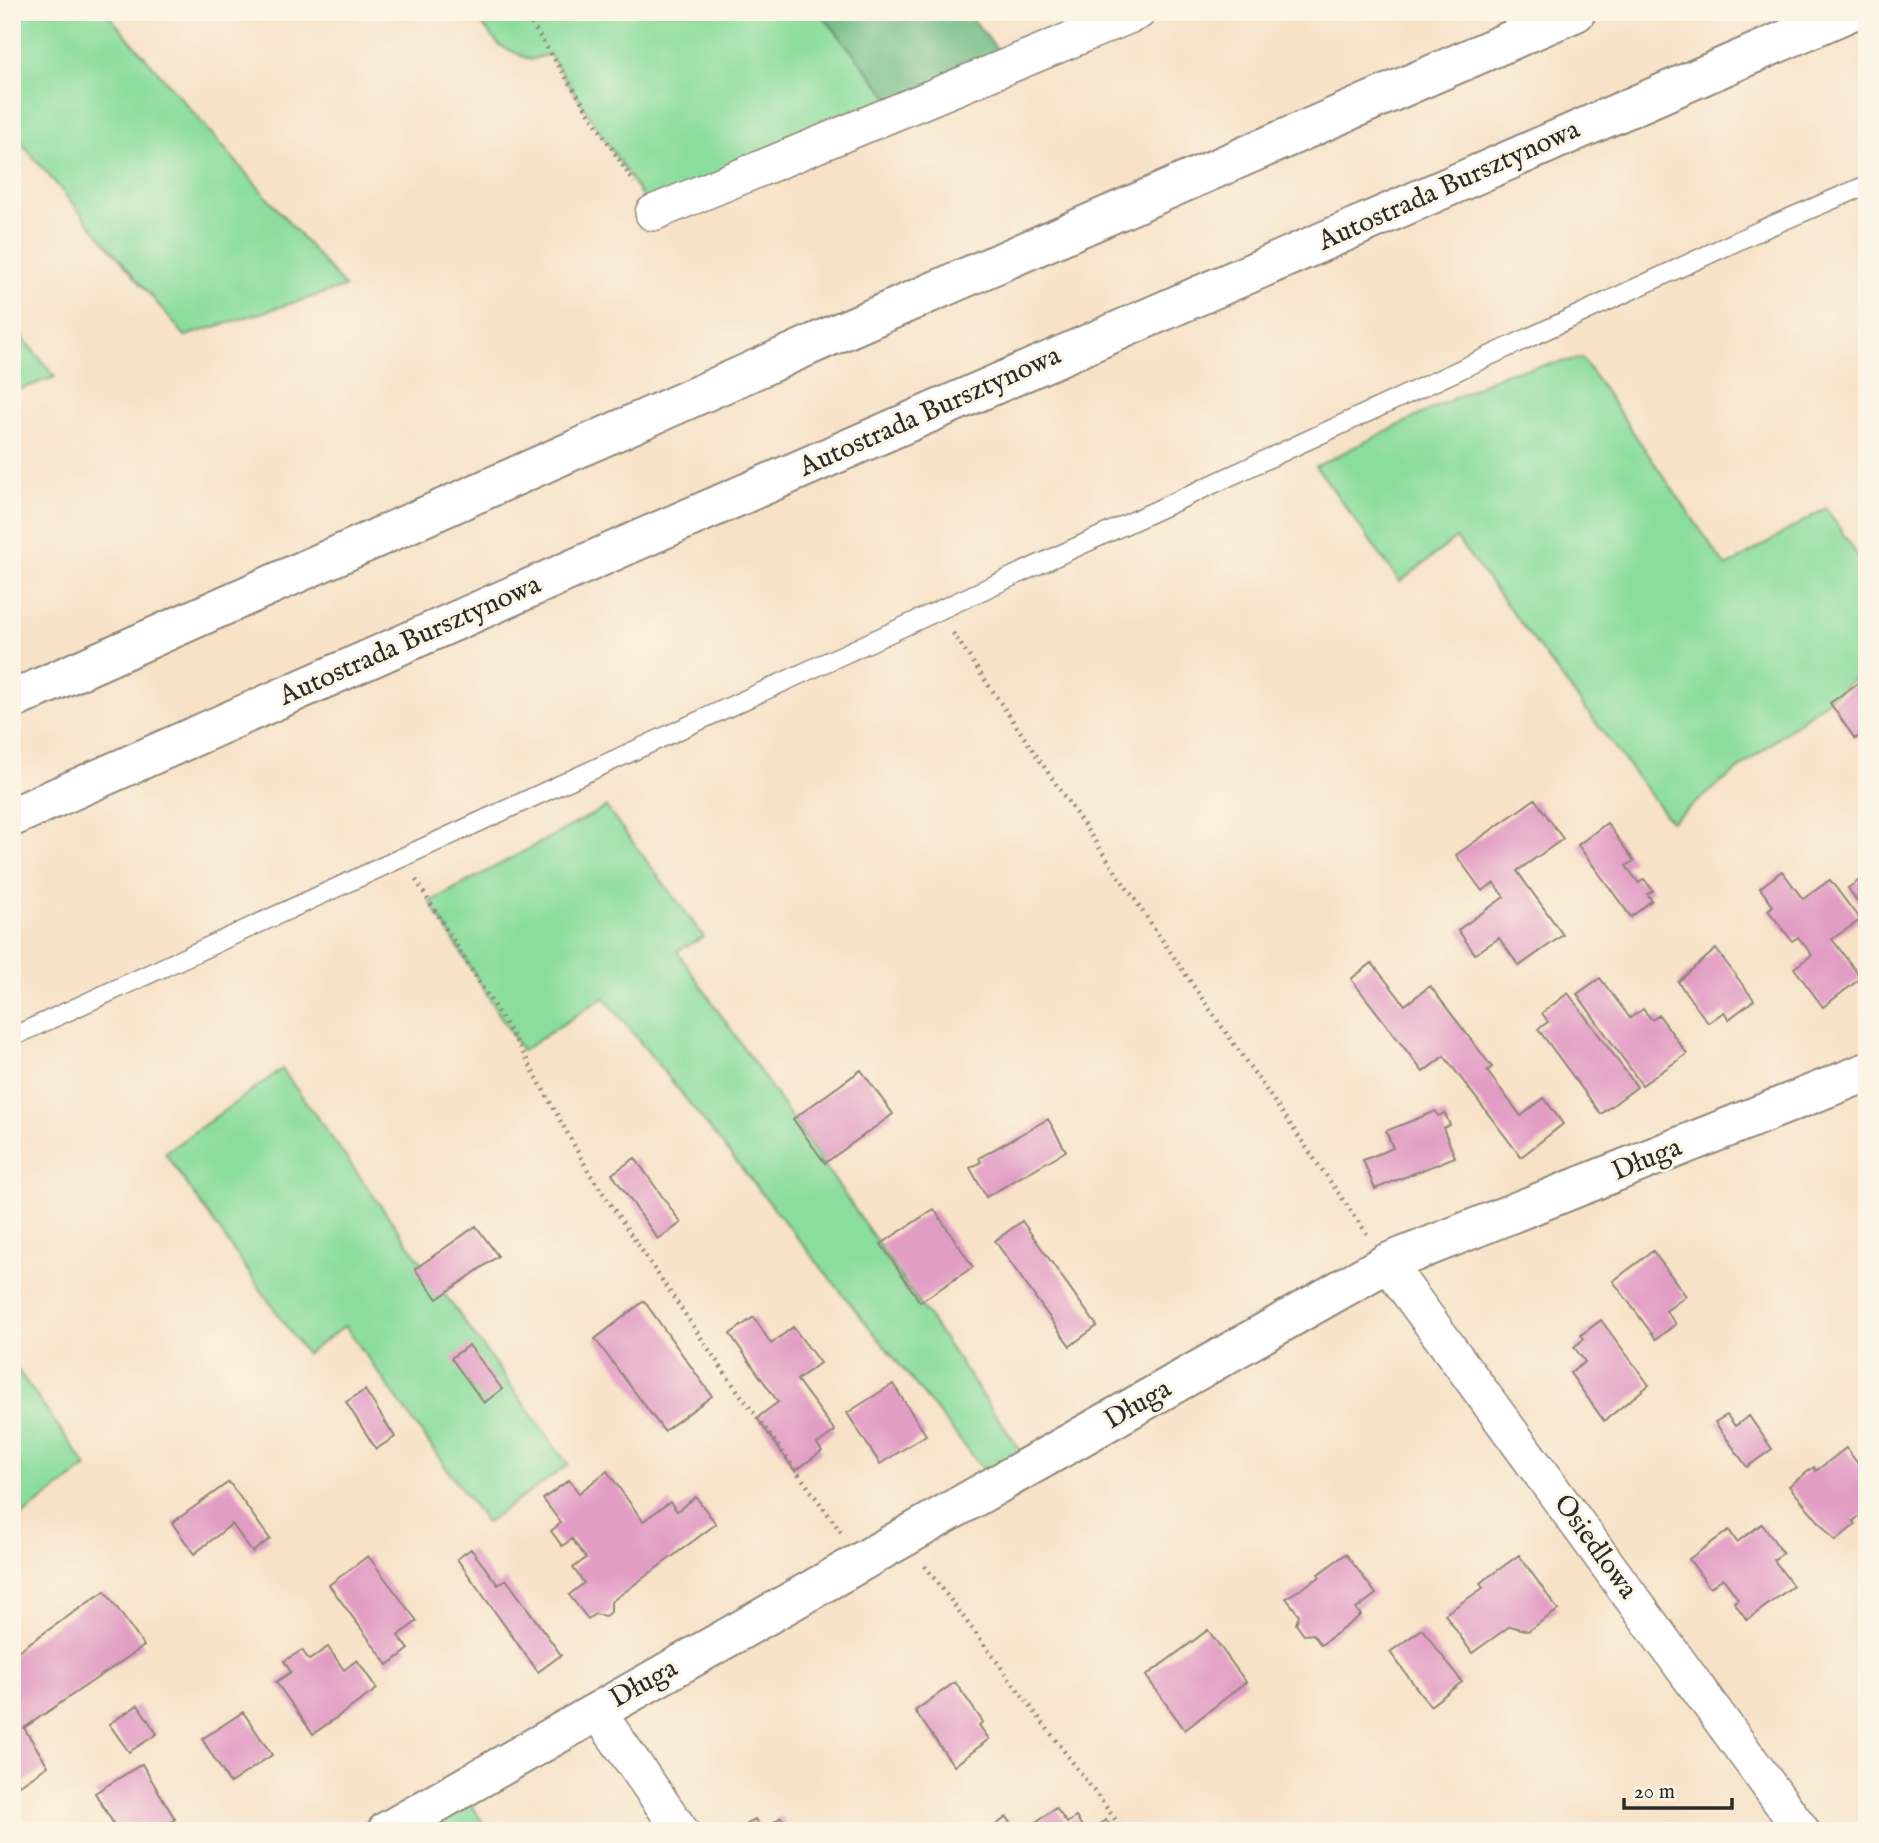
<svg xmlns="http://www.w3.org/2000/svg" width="1879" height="1843" font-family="'IM FELL English',serif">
<rect width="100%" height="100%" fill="#fcf5e5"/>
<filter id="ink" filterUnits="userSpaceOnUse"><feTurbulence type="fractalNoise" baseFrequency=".0143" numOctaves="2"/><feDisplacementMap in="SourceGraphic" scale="14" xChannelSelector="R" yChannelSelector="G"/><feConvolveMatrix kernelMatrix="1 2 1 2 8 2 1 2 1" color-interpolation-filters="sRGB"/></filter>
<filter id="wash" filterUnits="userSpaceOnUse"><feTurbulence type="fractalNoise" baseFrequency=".00686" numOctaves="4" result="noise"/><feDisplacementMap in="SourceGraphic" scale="28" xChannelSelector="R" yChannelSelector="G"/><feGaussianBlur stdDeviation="1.57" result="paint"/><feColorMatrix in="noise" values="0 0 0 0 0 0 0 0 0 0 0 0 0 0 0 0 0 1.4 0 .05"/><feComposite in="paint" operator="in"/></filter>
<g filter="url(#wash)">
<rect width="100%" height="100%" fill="#f7e2c8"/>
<path fill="#8bdd9e" stroke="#5b8464" stroke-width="2" d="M12,12H106L345,287L185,336L12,132Z
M472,12H820L901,112L653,213L549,54L530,60L499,45Z
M12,325L55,377L12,392Z
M1582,358L1726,567L1826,508L1867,570V669L1671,822L1456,538L1400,582L1316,466L1505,373Z
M606,807L704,937L677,951L1031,1466L996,1485L604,997L522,1051L430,902Z
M282,1069L568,1465L486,1523L345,1326L306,1354L165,1153Z
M12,1362L87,1467L19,1518L12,1508Z
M460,1789L489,1831H387Z"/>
<path fill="#70bc85" stroke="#4e7458" stroke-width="2" d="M820,12H967L1011,66L901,112Z"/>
<g id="blocks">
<path fill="#e29dc5" d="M1861,681L1867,689V730L1855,739L1830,703Z
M1535,799L1563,839L1517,871L1563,935L1519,966L1499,938L1475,954L1458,930L1504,897L1494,883L1482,891L1456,855Z
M1607,823L1634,861L1626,866L1639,883L1644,879L1653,891L1647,894L1652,900L1631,917L1578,845Z
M1782,871L1803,899L1830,880L1860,920L1832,939L1861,978L1823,1007L1794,968L1812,955L1798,937L1792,941L1768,910L1773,906L1760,888Z
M1867,875V915L1848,888Z
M1716,949L1754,1000L1729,1019L1724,1012L1708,1023L1678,982Z
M1372,963L1405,1005L1430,986L1492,1067L1487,1071L1521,1116L1544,1098L1563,1124L1521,1157L1444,1056L1423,1072L1351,979Z
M1600,978L1630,1018L1643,1009L1652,1020L1659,1015L1687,1054L1642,1085L1577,994Z
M1568,993L1637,1087L1601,1114L1538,1029L1548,1022L1542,1013Z
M861,1070L893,1114L825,1163L793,1119Z
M1436,1111L1438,1116L1445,1113L1450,1125L1443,1128L1455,1157L1375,1189L1363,1160L1393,1148L1386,1131Z
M1048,1119L1066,1151L986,1197L970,1168L981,1162L979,1158Z
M635,1158L681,1223L658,1239L612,1174Z
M934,1209L973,1267L920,1302L881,1244Z
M1022,1221L1097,1326L1070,1346L995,1241Z
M476,1226L498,1256L437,1299L415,1269Z
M1653,1251L1686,1296L1666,1311L1676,1324L1656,1339L1613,1281Z
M644,1301L712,1396L664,1431L595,1339Z
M754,1317L771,1344L793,1327L820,1363L797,1380L835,1431L817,1444L822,1451L795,1471L757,1418L778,1402L730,1334Z
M1601,1320L1649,1385L1604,1421L1570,1373L1585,1362L1574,1347L1584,1339L1581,1335Z
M469,1345L502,1389L484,1403L451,1358Z
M893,1384L926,1435L880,1464L847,1413Z
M365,1390L395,1437L376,1449L346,1402Z
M1727,1415L1735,1426L1749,1416L1772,1449L1747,1467L1715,1422Z
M1846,1448L1862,1469L1867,1465V1511L1853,1521L1856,1524L1835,1541L1789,1486L1814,1467L1816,1471Z
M607,1471L643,1521L670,1502L677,1511L696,1497L716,1524L611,1602V1612L605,1616L595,1614L588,1619L569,1595L584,1583L573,1568L586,1558L572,1539L562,1546L551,1531L561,1523L543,1499L569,1480L579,1493Z
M229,1482L270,1539L252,1552L232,1524L194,1554L172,1523Z
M1762,1524L1783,1553L1774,1560L1793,1586L1747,1620L1734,1602L1738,1599L1723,1578L1710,1588L1689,1559L1729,1530L1737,1542Z
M471,1549L498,1585L506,1579L561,1655L538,1672L457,1559Z
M1346,1554L1376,1594L1356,1609L1361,1615L1321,1645L1313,1634L1304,1635L1296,1624L1299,1615L1286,1598L1320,1577L1318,1574Z
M1519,1555L1558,1610L1528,1631L1510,1626L1472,1653L1445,1614L1483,1588L1480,1583Z
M368,1556L417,1621L398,1636L409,1649L388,1665L329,1585Z
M105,1591L144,1646L24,1728L48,1766L20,1785L12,1774V1655Z
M1422,1629L1462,1682L1430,1706L1390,1652Z
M1208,1630L1246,1682L1185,1730L1146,1676Z
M328,1647L344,1670L357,1660L377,1689L313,1734L276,1682L291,1672L284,1661L302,1650L309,1660Z
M955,1682L983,1722L979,1725L989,1739L954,1766L915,1711Z
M138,1705L157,1734L129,1752L109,1724Z
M243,1712L272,1755L230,1783L202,1739Z
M142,1764L175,1819L157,1831H118L95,1793Z
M1056,1808L1067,1823L1076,1817L1085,1831H1023Z
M781,1817L791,1831H763Z
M1007,1817L1017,1831H987Z
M755,1819L763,1831H743L742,1828Z
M1106,1820L1114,1831H1090Z"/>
</g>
</g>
<g filter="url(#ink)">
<use href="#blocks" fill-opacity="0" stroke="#91867a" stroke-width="2"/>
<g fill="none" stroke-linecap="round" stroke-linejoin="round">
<defs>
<path id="lane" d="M12,1037C597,773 1178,499 1761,230L1867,185"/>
<path id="street" d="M653,213L1138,12
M1387,1263L1802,1831
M597,1711L681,1831"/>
<path id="secondary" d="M387,1831L1387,1263L1867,1072"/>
<path id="highway" d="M12,700L824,339L1576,12
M12,817L650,535L1849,12"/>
</defs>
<use href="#lane" stroke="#91867a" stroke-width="21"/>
<use href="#street" stroke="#91867a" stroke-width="38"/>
<use href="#secondary" stroke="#91867a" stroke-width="42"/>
<use href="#highway" stroke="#91867a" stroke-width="42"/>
<path stroke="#91867a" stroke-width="4.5" stroke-dasharray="2 5" stroke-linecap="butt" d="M524,12L634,183
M953,633L1201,997L1367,1234
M416,880L522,1051L590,1174L729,1379L841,1532
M925,1566L1124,1831"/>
<use href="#lane" stroke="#fff" stroke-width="18"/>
<use href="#street" stroke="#fff" stroke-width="35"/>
<use href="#secondary" stroke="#fff" stroke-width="38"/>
<use href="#highway" stroke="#fff" stroke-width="38"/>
</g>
</g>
<g text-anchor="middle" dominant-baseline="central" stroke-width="6" stroke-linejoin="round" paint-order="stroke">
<g font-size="28" fill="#2b2b2b" stroke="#fcf5e5">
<text transform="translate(1449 186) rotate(-24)">Autostrada Bursztynowa</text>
<text transform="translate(930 412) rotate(-24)">Autostrada Bursztynowa</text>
<text transform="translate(410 641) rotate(-24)">Autostrada Bursztynowa</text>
<text transform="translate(1647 1160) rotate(-22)">Długa</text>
<text transform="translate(1138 1405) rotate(-30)">Długa</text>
<text transform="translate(1595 1547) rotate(54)">Osiedlowa</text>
<text transform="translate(644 1684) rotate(-29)">Długa</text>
</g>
</g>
<rect width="1879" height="1843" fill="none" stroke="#fcf5e5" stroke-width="42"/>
<path d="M1624 1798v10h108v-10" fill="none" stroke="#2b2b2b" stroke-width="3.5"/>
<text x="1634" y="1798" font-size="21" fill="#2b2b2b" stroke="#fcf5e5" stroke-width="5" paint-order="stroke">20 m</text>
</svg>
